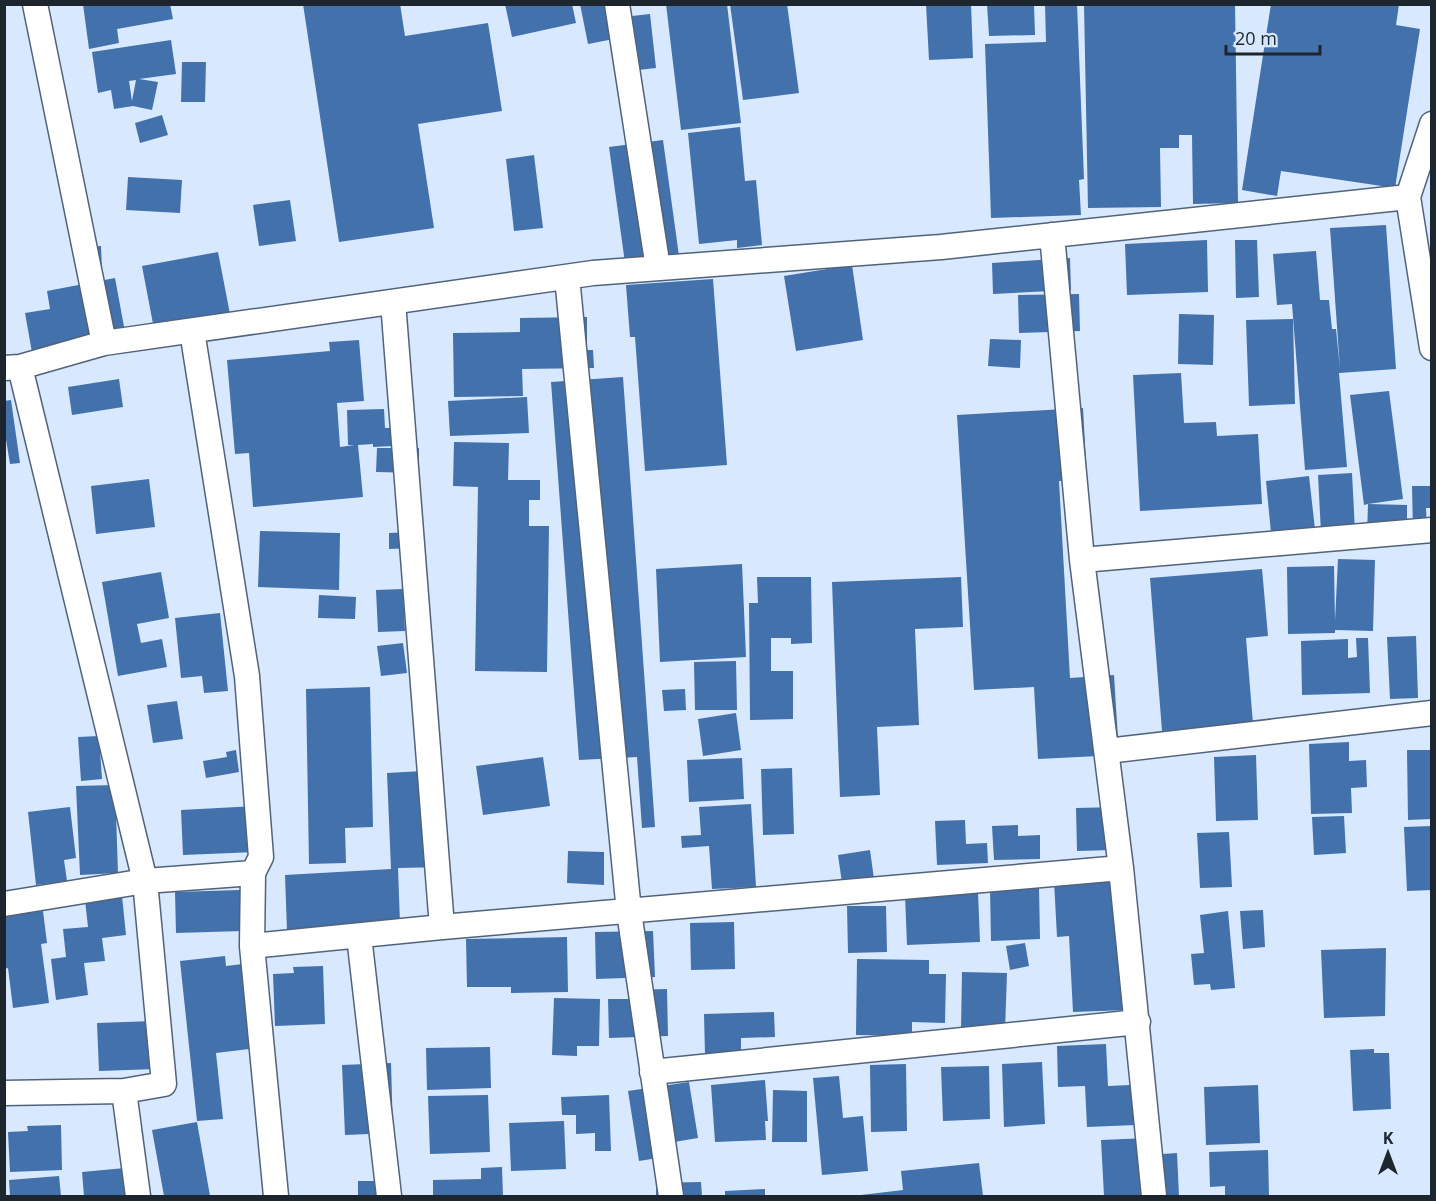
<svg xmlns="http://www.w3.org/2000/svg" width="1436" height="1201" font-family="'Open Sans',sans-serif">
<rect width="100%" height="100%" fill="#d8e8fe"/>
<path fill="#4271ac" fill-rule="evenodd" d="M83,4H170L173,19L117,29L119,43L89,49Z
M303,4H400L405,36L488,23L502,111L418,124L434,228L339,242Z
M505,4H572L576,23L512,37Z
M580,4H613L619,38L588,44Z
M666,4H727L741,123L681,130Z
M730,4H787L799,93L743,100Z
M926,4H971L973,58L929,60Z
M987,4H1034L1035,35L989,36Z
M1045,4H1077L1084,179L1079,180L1081,215L991,218L985,44L1046,42Z
M1084,4H1235L1238,203L1193,204L1192,135H1179V148H1160L1161,207L1088,208Z
M1271,4H1399L1396,25L1420,29L1395,188L1281,171L1277,196L1242,190Z
M650,14L656,68L629,71L623,17Z
M171,40L176,74L139,79L158,82L152,110L133,106L114,109L111,90L98,93L92,52ZM136,80L132,101L129,81Z
M182,62H206L205,102H181Z
M162,115L168,135L140,143L135,123Z
M740,127L745,181L756,180L762,245L737,248V240L699,244L688,133Z
M663,140L679,256L625,263L609,147Z
M534,155L543,228L514,231L506,159Z
M128,177L182,180L180,213L126,210Z
M290,200L296,241L259,246L253,205Z
M1386,225L1396,369L1339,373L1347,467L1305,470L1292,304L1277,305L1273,254L1316,251L1320,300H1329L1332,329H1336L1340,369L1330,228Z
M1207,240L1208,292L1127,295L1125,244Z
M1235,240H1257L1259,297L1236,298Z
M101,246L102,270L89,271L88,247Z
M218,252L230,314L154,329L142,266Z
M1070,258L1071,290L993,294L992,263Z
M852,265L863,340L796,351L784,276Z
M115,278L125,332L33,358L25,313L50,309L47,291Z
M713,279L727,465L645,471L635,337H630L626,285Z
M1079,294L1080,331L1019,333L1018,295Z
M1179,314L1214,315L1213,365L1178,364Z
M587,317V350H593L594,368L522,369L523,396L454,397L453,333L520,332V318Z
M1293,319L1295,404L1249,406L1246,320Z
M990,339L1021,340L1020,368L988,366Z
M359,340L364,401L337,403L340,447L355,445H348L347,410L384,409L385,428L413,427L414,445L373,447V444L358,445L363,497L253,507L249,453L235,454L227,360L330,351L329,342Z
M1181,373L1184,423L1216,422L1217,436L1258,434L1262,504L1140,511L1133,375Z
M623,377L655,827L642,828L637,757L579,760L551,382Z
M119,379L123,407L72,415L68,387Z
M1389,391L1403,499L1368,504L1407,505V537L1367,536L1368,504L1364,505L1350,395Z
M527,397L529,433L450,436L448,401Z
M11,400L20,463L10,464L4,427V401Z
M1083,408L1087,480L1059,481L1070,678L1114,675L1119,755L1038,759L1034,687L974,690L957,415Z
M454,442L509,443L508,480H540V500H529V526H549L547,672L475,671L478,487L453,486Z
M377,448H419V473L376,472Z
M1352,473L1355,531L1321,533L1318,475Z
M1309,476L1316,538L1272,543L1266,481Z
M149,479L155,527L96,534L91,486Z
M1412,486H1432V508H1426L1427,531L1413,532Z
M260,531L340,533L339,590L258,587Z
M414,532L415,548L389,549V533Z
M1338,559L1375,560L1373,631L1335,630V633L1288,634L1287,567L1334,566L1335,621Z
M742,564L746,657L660,662L656,569Z
M1262,569L1268,636L1246,638L1253,724L1162,731L1150,578Z
M161,572L169,618L137,624L141,643L162,639L167,667L118,676L102,582Z
M757,577H811L812,643L791,644V638H771V671H793V719L750,720L749,603H758Z
M961,577L963,627L915,629L919,725L877,727L880,795L840,797L832,582Z
M403,589L405,631L378,632L376,590Z
M319,595L356,597L355,619L318,618Z
M220,613L228,691L204,693L202,676L181,678L175,618Z
M1416,636L1418,698L1390,699L1387,637Z
M1356,638H1368L1370,693L1302,695L1301,641L1348,639V658L1357,657Z
M403,643L407,673L381,676L377,646Z
M736,661L737,710H695L694,662Z
M370,687L373,827L345,828L346,863L309,864L306,689Z
M685,689L686,710L664,711L662,690Z
M177,701L183,739L153,743L147,705Z
M736,713L741,750L703,756L698,719Z
M99,736L102,779L81,781L78,737Z
M1349,742V761L1366,760L1367,787L1351,788L1352,813L1311,814L1309,744Z
M236,750L239,772L206,778L203,761L227,757L226,752Z
M1407,750H1432V819L1408,820Z
M1256,755L1258,820L1216,821L1214,757Z
M543,757L550,806L483,815L476,766Z
M742,758L744,799L689,802L687,760Z
M792,768L794,834L763,835L761,769Z
M441,770L445,867L398,868L400,923L287,931L285,875L391,869L387,773Z
M115,785L118,873L80,875L76,786Z
M751,804L756,887L712,889L709,846L682,848L681,836L701,835L699,807Z
M256,806L257,852L183,855L181,810Z
M70,807L76,858L64,860L67,881L36,885L28,812Z
M1119,807L1113,850L1077,851L1076,808Z
M1344,816L1346,853L1314,855L1312,817Z
M965,820L966,844L987,843L988,863L937,865L935,821Z
M1018,825V836L1040,835V859L994,860L992,826Z
M1432,826V890L1407,891L1404,827Z
M1229,832L1232,887L1200,888L1197,833Z
M870,850L874,879L842,883L838,855Z
M568,851L604,852V885L567,883Z
M1121,877L1127,1010L1073,1012L1069,936L1057,937L1054,881Z
M1039,887L1040,939L991,941L990,888Z
M240,890L242,931L176,933L175,892Z
M978,892L980,942L907,945L905,895Z
M122,896L126,935L102,938L105,961L84,963L88,995L56,1000L51,959L66,957L63,929L88,927L85,900Z
M847,906H886L887,952L848,953Z
M1263,910L1265,947L1243,949L1240,911Z
M43,911L47,943L41,944L49,1003L13,1008L8,968L4,969V916Z
M1228,911L1235,988L1211,990L1210,984L1194,985L1191,954L1204,953L1200,915Z
M734,922L735,969L691,970L690,923Z
M653,931L655,977L596,979L595,932Z
M567,937L568,992L511,993V987H467L466,939Z
M1025,943L1029,966L1010,970L1006,946Z
M1386,948L1385,1016L1324,1018L1321,950Z
M225,956L226,966L251,963L253,985L243,986L249,1049L216,1053L223,1119L197,1121L180,961Z
M857,959L929,960V974H946L945,1023L912,1022V1036L856,1035Z
M323,966L325,1024L275,1026L273,974L294,973L293,967Z
M962,972L1007,973L1005,1031L961,1029Z
M667,989L668,1036L609,1038L608,999H628V990Z
M554,998L600,999L599,1046H577V1056L552,1055Z
M774,1012L775,1037L741,1038V1054L705,1055L704,1014Z
M154,1021L156,1069L99,1071L97,1023Z
M1106,1044L1108,1086L1152,1084L1136,1125L1087,1127L1085,1086L1058,1087L1057,1046Z
M490,1047L491,1088L427,1090L426,1048Z
M1374,1049V1053H1389L1391,1109L1353,1111L1350,1050Z
M1042,1062L1045,1124L1004,1127L1002,1064Z
M391,1063L393,1133L345,1135L342,1065Z
M906,1064L907,1131L871,1132L870,1065Z
M989,1066L990,1119L943,1121L941,1067Z
M839,1076L843,1118L863,1116L868,1171L822,1175L813,1078Z
M765,1080L768,1121H765L766,1140L715,1142L711,1085Z
M689,1082L698,1138L668,1143L670,1156L639,1161L628,1091Z
M1258,1085L1260,1143L1206,1145L1204,1087Z
M773,1090L807,1091V1142H772Z
M488,1095L490,1152L430,1154L428,1096Z
M609,1095L611,1151H595V1133L576,1134V1115H562L561,1097Z
M564,1121L566,1169L511,1171L509,1123Z
M197,1122L210,1196H164L152,1130Z
M61,1125L62,1170L10,1172L8,1132L28,1131L27,1126Z
M1148,1138L1149,1155L1177,1153L1179,1196H1104L1101,1140Z
M1268,1150L1269,1196H1225V1186L1210,1187L1209,1152Z
M979,1163L983,1196H861V1195L903,1190L901,1171Z
M502,1167L503,1196H433V1180L481,1179V1168Z
M125,1168L127,1196H84L82,1172Z
M59,1176L61,1196H10L9,1180Z
M358,1181H387V1196H358Z
M701,1182L702,1196H656V1183Z
M765,1189V1196H725V1191Z"/>
<g fill="none" stroke-linecap="round" stroke-linejoin="round">
<defs>
<path id="street" d="M35,4L104,343
M617,4L658,268
M1408,197L1432,348
M1052,235L1082,560L1121,868L1154,1196
M567,277L629,912L671,1196
M393,302L442,927
M192,331L247,676L261,857L253,873L252,946L276,1196
M20,367L145,881L164,1084L124,1091L138,1196
M4,368L20,367L104,343L593,273L941,247L1408,197L1432,124
M1082,560L1432,530
M1107,751L1432,713
M4,904L145,881L253,873
M359,936L389,1196
M252,946L442,927L1121,868
M652,1072L1138,1022
M4,1093L124,1091"/>
</defs>
<use href="#street" stroke="#51637a" stroke-width="27"/>
<use href="#street" stroke="#fff" stroke-width="24"/>
</g>
<rect width="1436" height="1201" fill="none" stroke="#1d252e" stroke-width="12"/>
<g transform="translate(1388 1153)" stroke="#d8e8fe" stroke-width="4.5" paint-order="stroke">
<path d="M0-4.5L10 22L0 15L-10 22Z" fill="#1d252e"/>
<text y="-9" font-size="16" font-weight="bold" text-anchor="middle" fill="#1d252e">K</text>
</g>
<path d="M1226 45v9h94v-9" fill="none" stroke="#1d252e" stroke-width="3"/>
<text x="1235" y="45" font-size="18" fill="#1d252e" stroke="#d8e8fe" stroke-width="4.5" paint-order="stroke">20 m</text>
</svg>
